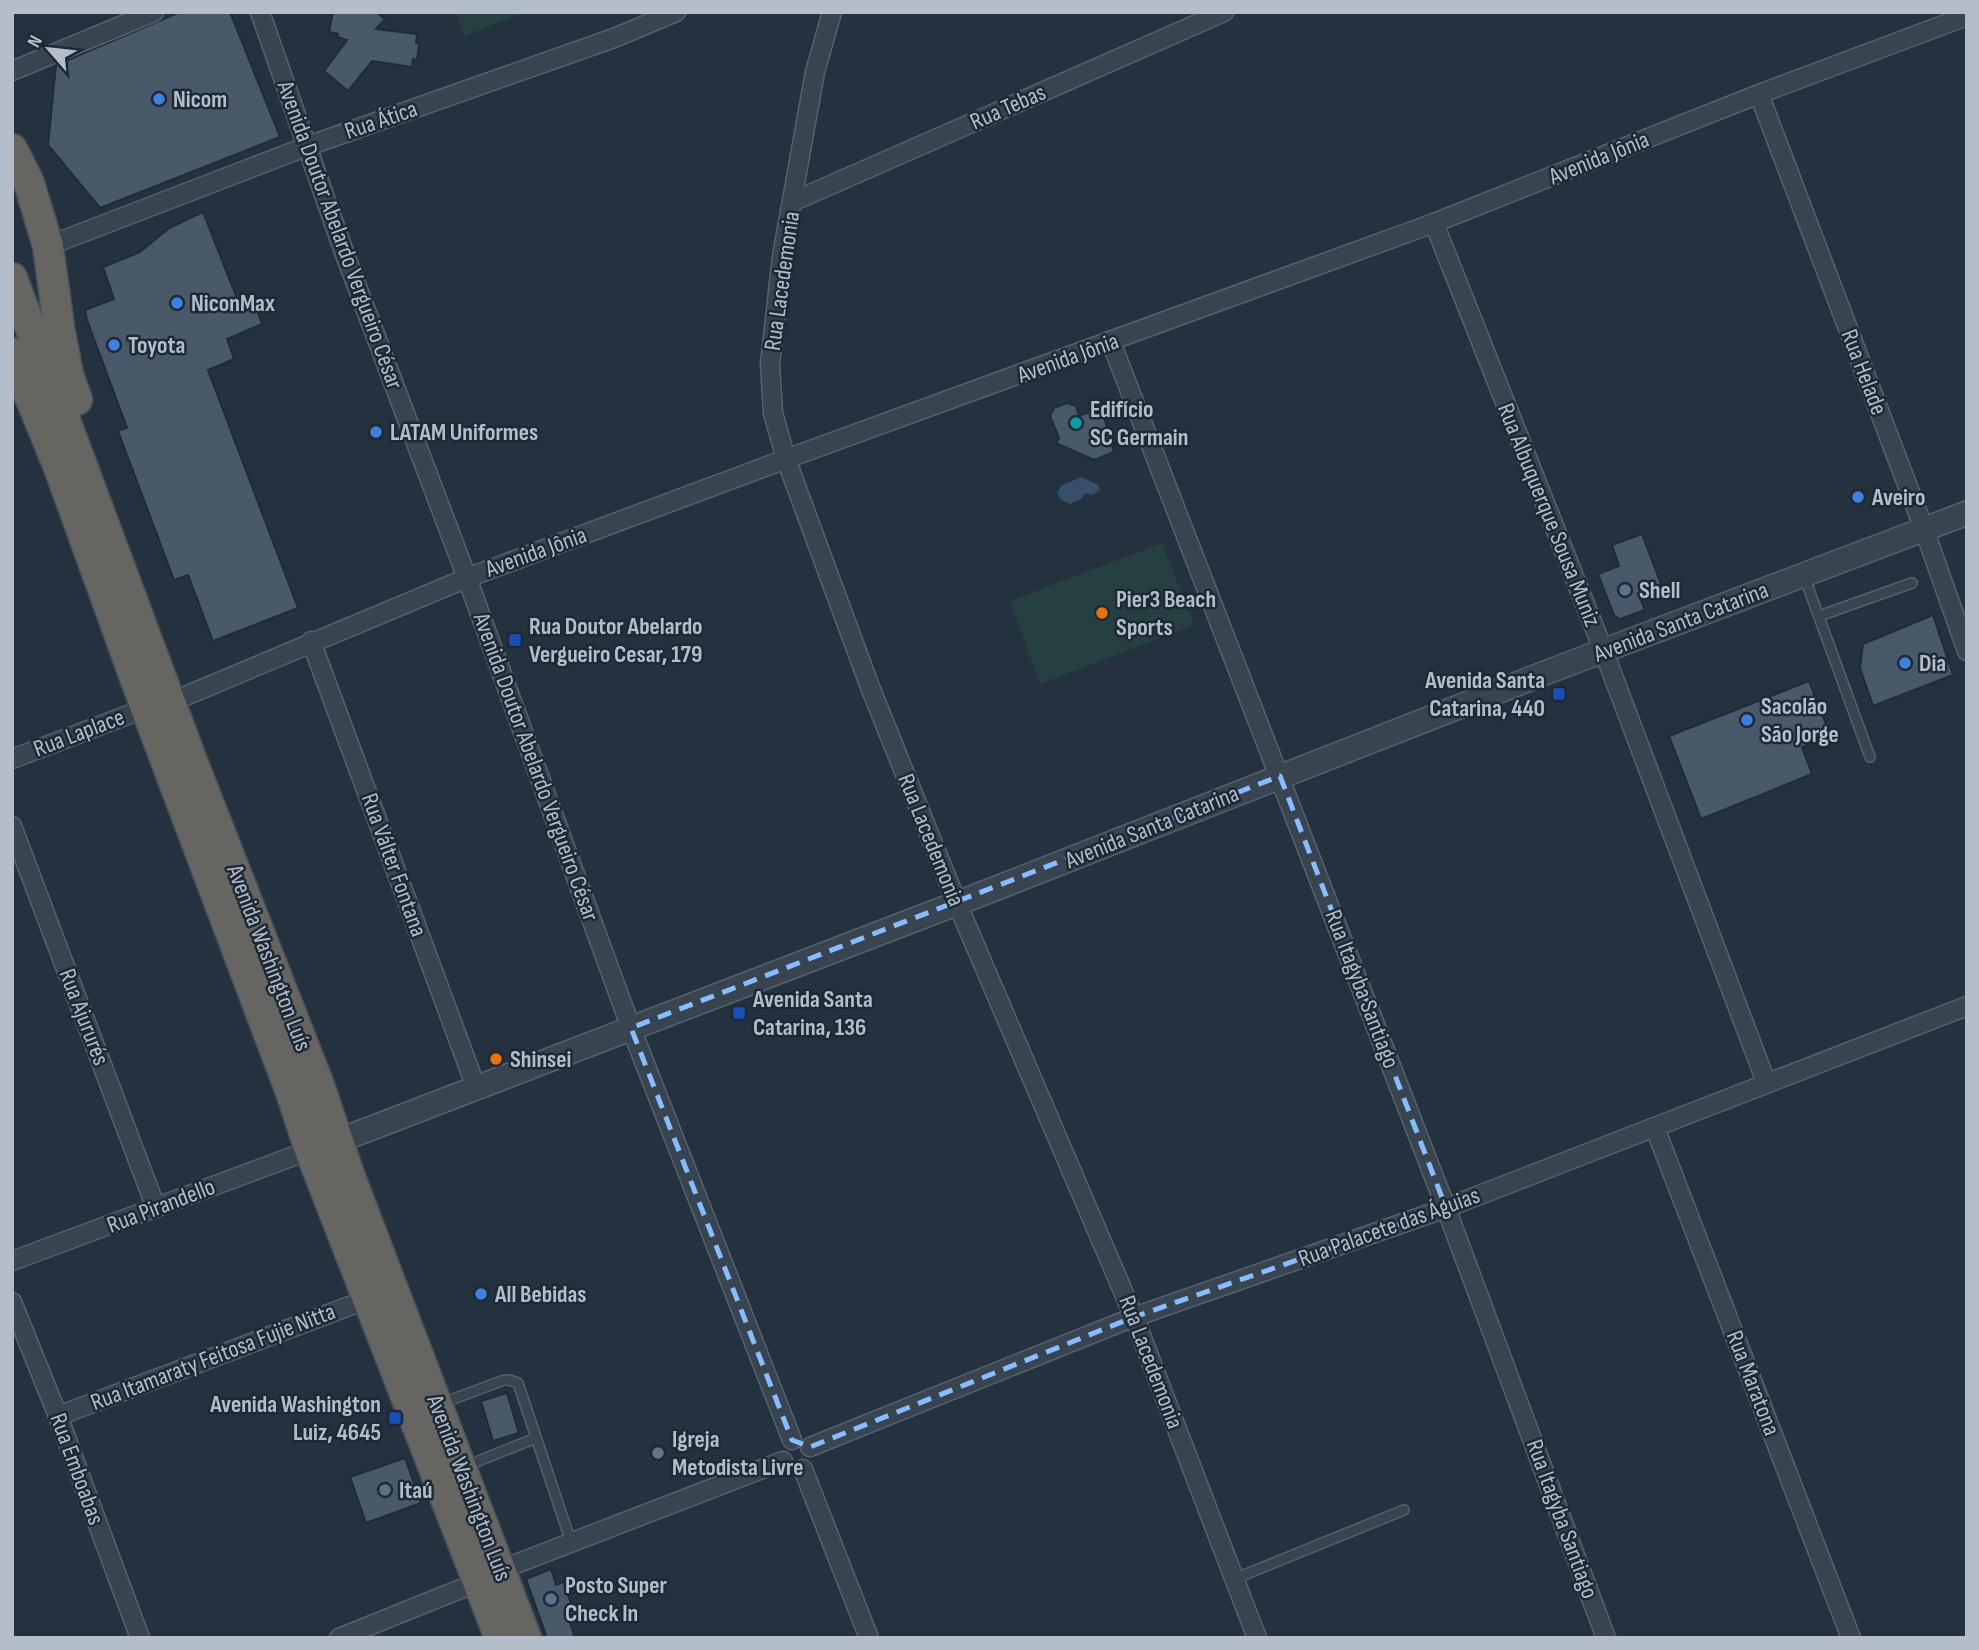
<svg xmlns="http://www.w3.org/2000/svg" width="1979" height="1650" font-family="'Sofia Sans Condensed',sans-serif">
<rect width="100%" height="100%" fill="#243240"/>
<path fill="#264041" d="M456,12H526L464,36Z
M1162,543L1194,625L1040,684L1010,601Z"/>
<path fill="#374f68" d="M1082,477L1098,485L1100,490L1092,495L1085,493L1081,499L1070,504L1061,500L1057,493L1062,485Z"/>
<path fill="#49596a" stroke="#1f2b37" stroke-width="2" d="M180,12H230L280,137L100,208L48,145L56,65Z
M333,12H376L385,19L376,29L417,34L416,43L419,44L417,60L413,59L412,67L372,61L348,91L324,71L347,40L337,37L338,34L329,32Z
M203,212L240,306L254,301L262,324L227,339L234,359L208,370L298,608L213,641L188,575L174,580L118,431L127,428L87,320L85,310L114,299L103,267L140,252L169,228Z
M1067,403L1076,406L1079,416L1094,410L1103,413L1114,452L1094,460L1056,443L1059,438L1050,416L1054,408Z
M1642,534L1661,584L1638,593L1645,610L1620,619L1614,615L1598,574L1619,566L1612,545Z
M1933,615L1953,675L1873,706L1860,668L1863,644Z
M1809,681L1830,735L1802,747L1812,774L1701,819L1669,736Z
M507,1393L519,1433L493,1441L481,1401Z
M405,1458L421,1503L366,1523L350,1477Z
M551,1569L556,1585L563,1582L575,1614L568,1616L575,1638H547L526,1579Z"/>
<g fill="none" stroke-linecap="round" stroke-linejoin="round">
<defs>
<path id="service" d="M1804,576L1870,757
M1819,616L1912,583
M440,1404L504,1380H509L518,1383L571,1542
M466,1466L536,1438
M1234,1579L1404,1510"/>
<path id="minor" d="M260,12L344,252L467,578L631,1028L792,1440
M832,12L815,72L782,256L770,364L773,413L786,459L870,687L957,903L1134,1317L1257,1638
M12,71L154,12
M1759,94L1924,529L1967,651
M792,202L1224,12
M1434,223L1604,652L1766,1082
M48,246L308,146L614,38L676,12
M1111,342L1446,1208L1606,1638
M311,641L477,1090
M171,702L467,578L786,459L1434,223L1759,94L1967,16
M12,759L146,708
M12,826L156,1208
M1655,1128L1851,1638
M12,1261L310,1150
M12,1302L58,1416L140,1638
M58,1416L368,1299
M810,1447L1134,1317L1446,1208L1967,1006
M803,1469L869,1638
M500,1570L783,1461
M339,1638L478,1582"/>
<path id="tertiary" d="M338,1141L984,893L1550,671L1967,513"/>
<path id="trunk" d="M12,149L29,183L48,246L59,327L68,374L77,400
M12,278L192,761L319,1085L350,1177L526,1638
M12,353L58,465L146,708L292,1095L310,1150L500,1638"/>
</defs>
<use href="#service" stroke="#56616e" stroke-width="12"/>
<use href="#minor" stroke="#56616e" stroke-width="21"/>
<use href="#tertiary" stroke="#56616e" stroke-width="26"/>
<use href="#trunk" stroke="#434e5b" stroke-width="33"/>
<use href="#service" stroke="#384450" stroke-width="9"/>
<use href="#minor" stroke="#384450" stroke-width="18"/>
<use href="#tertiary" stroke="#384450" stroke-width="23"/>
<use href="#trunk" stroke="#666562" stroke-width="30"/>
</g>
<path fill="none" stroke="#87bdfd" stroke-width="5" stroke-dasharray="14 9" stroke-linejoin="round" d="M1280,776L1446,1208L1134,1317L810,1447L792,1440L631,1028Z"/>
<g fill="#3f7fe0" stroke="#1d2935" stroke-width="2.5">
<circle cx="159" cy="99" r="7"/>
<circle cx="177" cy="303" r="7"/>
<circle cx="114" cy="345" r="7"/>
<circle cx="376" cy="432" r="7"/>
<circle cx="1858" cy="497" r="7"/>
<circle cx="1905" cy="663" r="7"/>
<circle cx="1747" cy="720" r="7"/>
<circle cx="481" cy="1294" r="7"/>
</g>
<circle fill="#0f9aa8" stroke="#1d2935" stroke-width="2.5" cx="1076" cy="423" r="7"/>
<g fill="#5c6f8a" stroke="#1d2935" stroke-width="2.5">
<circle cx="1625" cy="590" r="7"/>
<circle cx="385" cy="1490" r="7"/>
<circle cx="551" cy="1599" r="7"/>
</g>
<g fill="#e8710a" stroke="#1d2935" stroke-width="2.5">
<circle cx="1102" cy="613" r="7"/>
<circle cx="496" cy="1059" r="7"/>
</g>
<g fill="#1a4fb4" stroke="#1d2935" stroke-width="2.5">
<rect x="508" y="633" width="14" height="14" rx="3.5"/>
<rect x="1552" y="687" width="14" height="14" rx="3.5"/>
<rect x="732" y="1006" width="14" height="14" rx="3.5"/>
<rect x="388" y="1411" width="14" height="14" rx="3.5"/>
</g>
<circle fill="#6b7280" stroke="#1d2935" stroke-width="2.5" cx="658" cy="1453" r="7"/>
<g text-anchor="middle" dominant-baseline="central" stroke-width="5" stroke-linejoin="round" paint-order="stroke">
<g font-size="24" font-weight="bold" fill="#b4becb" stroke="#1d2935" text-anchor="start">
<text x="173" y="99">Nicom</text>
<text x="191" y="303">NiconMax</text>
<text x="128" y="345">Toyota</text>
<text x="1090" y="409">Edifício<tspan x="1090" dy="28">SC Germain</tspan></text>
<text x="390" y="432">LATAM Uniformes</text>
<text x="1872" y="497">Aveiro</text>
<text x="1639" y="590">Shell</text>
<text x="1116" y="599">Pier3 Beach<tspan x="1116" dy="28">Sports</tspan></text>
<text x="529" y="626">Rua Doutor Abelardo<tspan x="529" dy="28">Vergueiro Cesar, 179</tspan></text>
<text x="1919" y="663">Dia</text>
<text x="1545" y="680" text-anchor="end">Avenida Santa<tspan x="1545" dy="28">Catarina, 440</tspan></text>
<text x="1761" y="706">Sacolão<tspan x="1761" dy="28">São Jorge</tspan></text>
<text x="753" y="999">Avenida Santa<tspan x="753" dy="28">Catarina, 136</tspan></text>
<text x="510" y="1059">Shinsei</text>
<text x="495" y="1294">All Bebidas</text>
<text x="381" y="1404" text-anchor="end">Avenida Washington<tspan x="381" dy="28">Luiz, 4645</tspan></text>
<text x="672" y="1439">Igreja<tspan x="672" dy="28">Metodista Livre</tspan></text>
<text x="399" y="1490">Itaú</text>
<text x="565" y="1585">Posto Super<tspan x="565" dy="28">Check In</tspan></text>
</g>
<g font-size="24" fill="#b4becb" stroke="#1d2935">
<text transform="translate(1008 107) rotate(-24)">Rua Tebas</text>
<text transform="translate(381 120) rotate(-19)">Rua Ática</text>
<text transform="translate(1599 158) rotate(-22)">Avenida Jônia</text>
<text transform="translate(340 235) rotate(70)">Avenida Doutor Abelardo Vergueiro César</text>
<text transform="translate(782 281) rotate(-82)">Rua Lacedemonia</text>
<text transform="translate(1068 358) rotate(-20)">Avenida Jônia</text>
<text transform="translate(1864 372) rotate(69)">Rua Helade</text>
<text transform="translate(1549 515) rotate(68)">Rua Albuquerque Sousa Muniz</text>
<text transform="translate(536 552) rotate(-20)">Avenida Jônia</text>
<text transform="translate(1681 622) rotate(-21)">Avenida Santa Catarina</text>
<text transform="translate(79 733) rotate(-21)">Rua Laplace</text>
<text transform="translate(536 767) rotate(70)">Avenida Doutor Abelardo Vergueiro César</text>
<text transform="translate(1152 827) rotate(-22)">Avenida Santa Catarina</text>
<text transform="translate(931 840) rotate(68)">Rua Lacedemonia</text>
<text transform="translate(394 865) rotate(70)">Rua Válter Fontana</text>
<text transform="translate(269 958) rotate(69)">Avenida Washington Luís</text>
<text transform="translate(1362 989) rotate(69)">Rua Itagyba Santiago</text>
<text transform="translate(84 1017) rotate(69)">Rua Ajururés</text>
<text transform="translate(161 1206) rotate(-21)">Rua Pirandello</text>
<text transform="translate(1389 1227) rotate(-20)">Rua Palacete das Águias</text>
<text transform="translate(213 1357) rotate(-21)">Rua Itamaraty Feitosa Fujie Nitta</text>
<text transform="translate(1151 1362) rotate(69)">Rua Lacedemonia</text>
<text transform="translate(1753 1383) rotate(69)">Rua Maratona</text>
<text transform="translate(77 1469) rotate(70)">Rua Emboabas</text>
<text transform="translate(469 1488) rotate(69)">Avenida Washington Luís</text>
<text transform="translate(1562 1519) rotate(70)">Rua Itagyba Santiago</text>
</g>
</g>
<rect width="1979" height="1650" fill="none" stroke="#b4becb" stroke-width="28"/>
<g transform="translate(49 49) rotate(298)" stroke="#1d2935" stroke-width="5" paint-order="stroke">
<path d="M0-5L12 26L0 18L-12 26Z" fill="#b4becb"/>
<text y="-10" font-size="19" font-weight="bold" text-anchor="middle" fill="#b4becb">N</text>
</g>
</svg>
